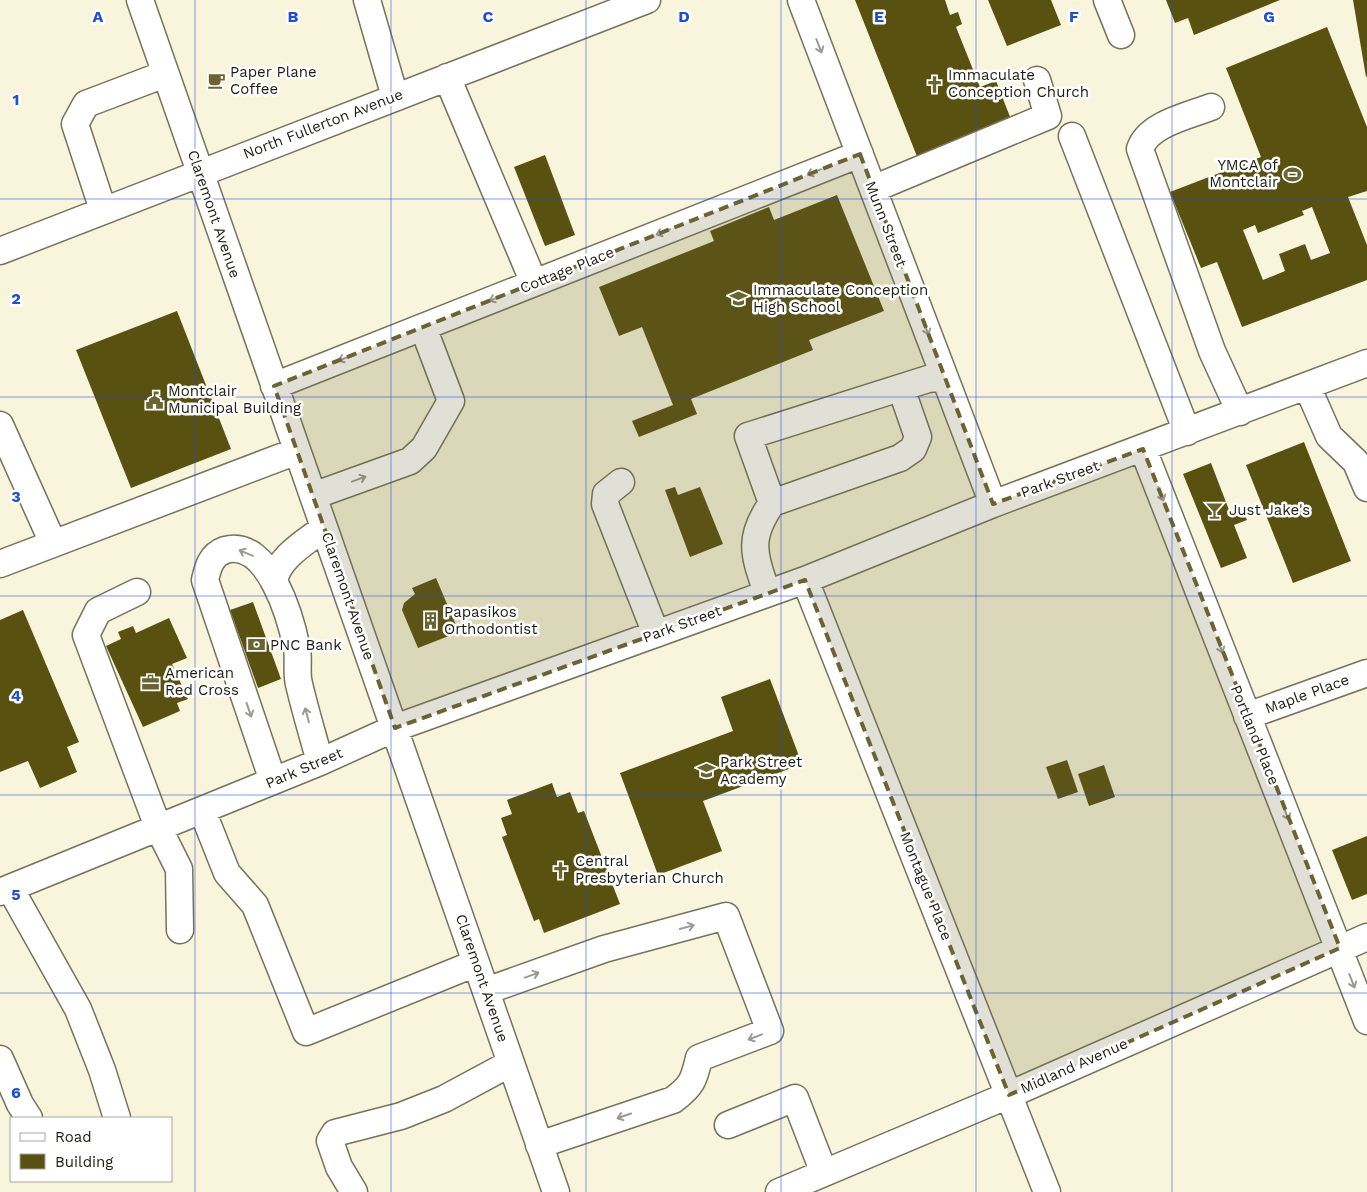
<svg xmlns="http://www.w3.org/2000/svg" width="1367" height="1192" font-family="'Work Sans',sans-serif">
<rect width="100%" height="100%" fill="#f8f5dc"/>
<path fill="#595110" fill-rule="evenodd" d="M855,0H945L950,15L958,12L962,24L956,27L980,87L996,81L1014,127L920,164Z
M988,0H1051L1061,25L1007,46Z
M1166,0H1280L1194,35L1188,18L1175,23Z
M1353,0H1367V76L1366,77Z
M1327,27L1367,127V191L1348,197L1367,245V280L1242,327L1217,262L1201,268L1170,192L1261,157L1226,68ZM1312,207L1330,253L1311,260L1305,244L1279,254L1285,271L1263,280L1243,230L1255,225L1258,233L1304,215L1302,211Z
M545,155L575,235L545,246L514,167Z
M837,195L884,311L809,340L813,350L691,399L697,414L639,437L632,421L673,405L642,327L619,336L599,287L714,241L710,231L769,207L774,220Z
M177,311L231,449L131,488L76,350Z
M1304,442L1351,561L1293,583L1246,465Z
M1211,463L1229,510L1241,505L1247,520L1234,525L1247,558L1221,568L1183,474Z
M675,487L678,495L700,487L723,544L690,557L665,490Z
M436,578L459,632L418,648L402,610L404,603L415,594L412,588Z
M253,602L281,679L258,688L230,610Z
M23,610L79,742L67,747L77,772L40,788L28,761L0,772V620Z
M169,618L187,658L172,664L188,699L177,703L180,711L143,727L106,646L121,639L118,632L133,626L136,633Z
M770,679L802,764L703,801L722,851L658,875L620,773L733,731L721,697Z
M1067,760L1078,792L1058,799L1046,767Z
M1104,765L1115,797L1089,806L1078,774Z
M552,783L557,797L570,792L578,813L584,811L620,904L544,933L539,919L534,921L502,837L507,835L501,818L512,814L507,800Z
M1367,836V894L1352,900L1332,850Z"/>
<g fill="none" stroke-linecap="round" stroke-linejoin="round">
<defs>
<path id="minor" d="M140,0L556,1192
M367,0L395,97
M801,0L993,504
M1107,0L1121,35
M447,77L534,283
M1211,107C1188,116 1148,124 1140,149L1212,351L1240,412
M1072,136L1187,432
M873,189L1048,116L1037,80
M103,210L75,124L86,104L165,74
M0,251L647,0
M274,386L860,154
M1307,386L1329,436L1356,462L1367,488
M0,425L53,543
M1143,449L1367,1021
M621,482L606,494L605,504L656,634
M313,496L410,461L424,448L451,401L423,327
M772,503L900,458L913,449L918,437L901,388
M0,564L297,451
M805,580L1047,1192
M274,582C277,558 306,542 324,528
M137,592L98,611L86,635L158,827L179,869L180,930
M767,593C754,554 747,539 772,503L748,436L928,379L944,377
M1247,716L1367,673
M273,781L205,580C208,567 211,555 225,550C269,538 291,619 297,649C299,660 296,673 299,684C305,710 313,736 320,762
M202,810L227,873L255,905L306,1032L476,963
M10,888L78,1009L102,1070L117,1118
M0,892L320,762L395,728L805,580L993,504L1367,363
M486,991L604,949L726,916L770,1031L699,1058C694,1080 692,1086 673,1100L539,1145
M0,1059L20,1104L29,1118
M728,1125L795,1098L824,1173
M354,1192L339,1167L330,1141L335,1133L401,1116L444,1099L511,1063
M779,1192L1009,1095L1367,937"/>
</defs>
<use href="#minor" stroke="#75735c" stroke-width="29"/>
<use href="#minor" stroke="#fff" stroke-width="26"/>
</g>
<defs><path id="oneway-shaft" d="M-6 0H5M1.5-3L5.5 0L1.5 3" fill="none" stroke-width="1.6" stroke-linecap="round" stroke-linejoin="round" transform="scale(1.25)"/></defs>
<g stroke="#9a9995">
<use href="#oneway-shaft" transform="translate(819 46) rotate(69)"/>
<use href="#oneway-shaft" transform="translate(814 172) rotate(158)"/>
<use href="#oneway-shaft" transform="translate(663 232) rotate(158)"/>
<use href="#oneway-shaft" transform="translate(496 298) rotate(158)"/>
<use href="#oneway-shaft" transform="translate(926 328) rotate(69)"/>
<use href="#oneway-shaft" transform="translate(345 358) rotate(159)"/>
<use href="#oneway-shaft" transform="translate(359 479) rotate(-20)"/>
<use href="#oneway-shaft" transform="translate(1161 494) rotate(69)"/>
<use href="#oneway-shaft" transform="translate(246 553) rotate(-157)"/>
<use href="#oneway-shaft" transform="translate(1220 646) rotate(69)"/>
<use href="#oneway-shaft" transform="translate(249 710) rotate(71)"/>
<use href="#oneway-shaft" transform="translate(307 715) rotate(-105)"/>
<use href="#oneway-shaft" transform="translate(1286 813) rotate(68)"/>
<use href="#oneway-shaft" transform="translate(687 927) rotate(-15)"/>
<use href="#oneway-shaft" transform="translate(532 975) rotate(-20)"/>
<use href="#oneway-shaft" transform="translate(1352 981) rotate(69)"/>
<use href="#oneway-shaft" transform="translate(755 1037) rotate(159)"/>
<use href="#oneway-shaft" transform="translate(624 1116) rotate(161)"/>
</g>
<path fill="#6b6330" fill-opacity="0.2" stroke="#6b6330" stroke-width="4" stroke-dasharray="10 6" stroke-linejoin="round" d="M860,154L993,504L1143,449L1340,948L1009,1095L805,580L395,728L274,386Z"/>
<path fill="none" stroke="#1d4ed8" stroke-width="1" stroke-opacity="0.55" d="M195,0V1192M391,0V1192M586,0V1192M781,0V1192M976,0V1192M1172,0V1192M0,199H1367M0,397H1367M0,596H1367M0,795H1367M0,993H1367"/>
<defs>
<symbol id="cafe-bare" viewBox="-9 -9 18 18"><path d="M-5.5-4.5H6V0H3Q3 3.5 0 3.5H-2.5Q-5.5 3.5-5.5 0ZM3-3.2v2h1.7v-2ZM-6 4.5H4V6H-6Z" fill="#6b6330" stroke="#fff" stroke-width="2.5" paint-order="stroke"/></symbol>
<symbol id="church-bare" viewBox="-9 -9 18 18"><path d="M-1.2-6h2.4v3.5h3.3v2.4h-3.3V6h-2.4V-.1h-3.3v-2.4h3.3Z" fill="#6b6330" stroke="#fff" stroke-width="2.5" paint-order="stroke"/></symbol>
<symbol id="stadium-bare" viewBox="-9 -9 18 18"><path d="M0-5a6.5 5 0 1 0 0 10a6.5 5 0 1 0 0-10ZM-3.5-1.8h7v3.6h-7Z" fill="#6b6330" stroke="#fff" stroke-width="2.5" paint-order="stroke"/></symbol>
<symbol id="school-bare" viewBox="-9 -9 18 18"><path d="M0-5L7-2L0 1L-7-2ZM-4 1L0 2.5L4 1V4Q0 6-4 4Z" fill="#6b6330" stroke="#fff" stroke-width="2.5" paint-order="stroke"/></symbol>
<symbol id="civic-bare" viewBox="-9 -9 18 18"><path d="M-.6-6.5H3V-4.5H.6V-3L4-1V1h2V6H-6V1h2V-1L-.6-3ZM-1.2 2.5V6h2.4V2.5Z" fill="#6b6330" stroke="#fff" stroke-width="2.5" paint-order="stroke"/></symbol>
<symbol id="bar-bare" viewBox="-9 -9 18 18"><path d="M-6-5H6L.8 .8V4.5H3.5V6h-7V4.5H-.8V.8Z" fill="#6b6330" stroke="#fff" stroke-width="2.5" paint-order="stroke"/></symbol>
<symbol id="building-bare" viewBox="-9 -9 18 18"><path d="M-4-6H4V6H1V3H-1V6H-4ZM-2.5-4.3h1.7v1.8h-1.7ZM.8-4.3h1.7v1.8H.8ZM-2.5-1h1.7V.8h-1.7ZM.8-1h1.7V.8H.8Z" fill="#6b6330" stroke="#fff" stroke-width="2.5" paint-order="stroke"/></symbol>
<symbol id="bank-bare" viewBox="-9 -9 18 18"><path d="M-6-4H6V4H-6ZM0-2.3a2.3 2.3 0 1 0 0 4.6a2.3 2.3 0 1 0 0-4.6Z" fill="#6b6330" stroke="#fff" stroke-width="2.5" paint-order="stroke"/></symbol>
<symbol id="office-bare" viewBox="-9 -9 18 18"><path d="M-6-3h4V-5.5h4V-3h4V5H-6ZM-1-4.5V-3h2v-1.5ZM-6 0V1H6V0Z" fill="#6b6330" stroke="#fff" stroke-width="2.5" paint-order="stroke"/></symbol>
</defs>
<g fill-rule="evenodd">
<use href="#cafe-bare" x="204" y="68" width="25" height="25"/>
<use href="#church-bare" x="922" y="72" width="25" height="25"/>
<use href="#stadium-bare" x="1280" y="162" width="25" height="25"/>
<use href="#school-bare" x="726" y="286" width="25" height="25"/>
<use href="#civic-bare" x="142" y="388" width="25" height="25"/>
<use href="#bar-bare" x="1202" y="498" width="25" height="25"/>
<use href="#building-bare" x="418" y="608" width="25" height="25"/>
<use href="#bank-bare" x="244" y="632" width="25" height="25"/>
<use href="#office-bare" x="138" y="670" width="25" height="25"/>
<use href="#school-bare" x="694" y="758" width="25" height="25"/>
<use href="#church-bare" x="548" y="858" width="25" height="25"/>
</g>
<g text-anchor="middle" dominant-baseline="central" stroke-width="5" stroke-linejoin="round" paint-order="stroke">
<g font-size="15" fill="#1e1d13" stroke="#fff" text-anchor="start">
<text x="230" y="72">Paper Plane<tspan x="230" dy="17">Coffee</tspan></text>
<text x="948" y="75">Immaculate<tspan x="948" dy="17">Conception Church</tspan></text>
<text x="1278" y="165" text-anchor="end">YMCA of<tspan x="1278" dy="17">Montclair</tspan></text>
<text x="753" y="290">Immaculate Conception<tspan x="753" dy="17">High School</tspan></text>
<text x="168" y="391">Montclair<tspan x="168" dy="17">Municipal Building</tspan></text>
<text x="1229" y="510">Just Jake's</text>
<text x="444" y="612">Papasikos<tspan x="444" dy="17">Orthodontist</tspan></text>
<text x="270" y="645">PNC Bank</text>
<text x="165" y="673">American<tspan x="165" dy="17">Red Cross</tspan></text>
<text x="720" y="762">Park Street<tspan x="720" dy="17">Academy</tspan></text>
<text x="575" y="861">Central<tspan x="575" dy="17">Presbyterian Church</tspan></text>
</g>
<g font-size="15" fill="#1e1d13" stroke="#fff">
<text transform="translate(323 124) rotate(-21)">North Fullerton Avenue</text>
<text transform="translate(214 214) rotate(71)">Claremont Avenue</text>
<text transform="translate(886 224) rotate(69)">Munn Street</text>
<text transform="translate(567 270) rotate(-22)">Cottage Place</text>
<text transform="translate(1060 479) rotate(-20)">Park Street</text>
<text transform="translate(348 596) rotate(71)">Claremont Avenue</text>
<text transform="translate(682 624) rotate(-20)">Park Street</text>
<text transform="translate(1307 694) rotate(-20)">Maple Place</text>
<text transform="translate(1255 735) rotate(68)">Portland Place</text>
<text transform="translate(304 768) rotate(-23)">Park Street</text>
<text transform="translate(926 886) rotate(68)">Montague Place</text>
<text transform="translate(482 978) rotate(71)">Claremont Avenue</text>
<text transform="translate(1074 1066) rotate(-24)">Midland Avenue</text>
</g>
</g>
<g font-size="16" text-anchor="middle" font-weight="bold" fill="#1d4ed8" stroke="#fff" stroke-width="5" stroke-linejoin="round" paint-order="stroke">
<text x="98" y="22">A</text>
<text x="293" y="22">B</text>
<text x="488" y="22">C</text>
<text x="684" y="22">D</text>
<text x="879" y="22">E</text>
<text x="1074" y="22">F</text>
<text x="1269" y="22">G</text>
<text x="16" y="105">1</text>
<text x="16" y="304">2</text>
<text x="16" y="502">3</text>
<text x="16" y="701">4</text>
<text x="16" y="900">5</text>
<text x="16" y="1098">6</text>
</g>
<rect x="10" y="1117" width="162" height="65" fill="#ffffff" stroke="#a5a5a1"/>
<rect x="20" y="1133" width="25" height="8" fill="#ffffff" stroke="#a5a5a1"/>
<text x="55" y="1142" font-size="15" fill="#1e1d13">Road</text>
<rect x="20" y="1154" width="25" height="15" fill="#595110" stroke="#a5a5a1"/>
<text x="55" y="1167" font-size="15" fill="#1e1d13">Building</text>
</svg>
